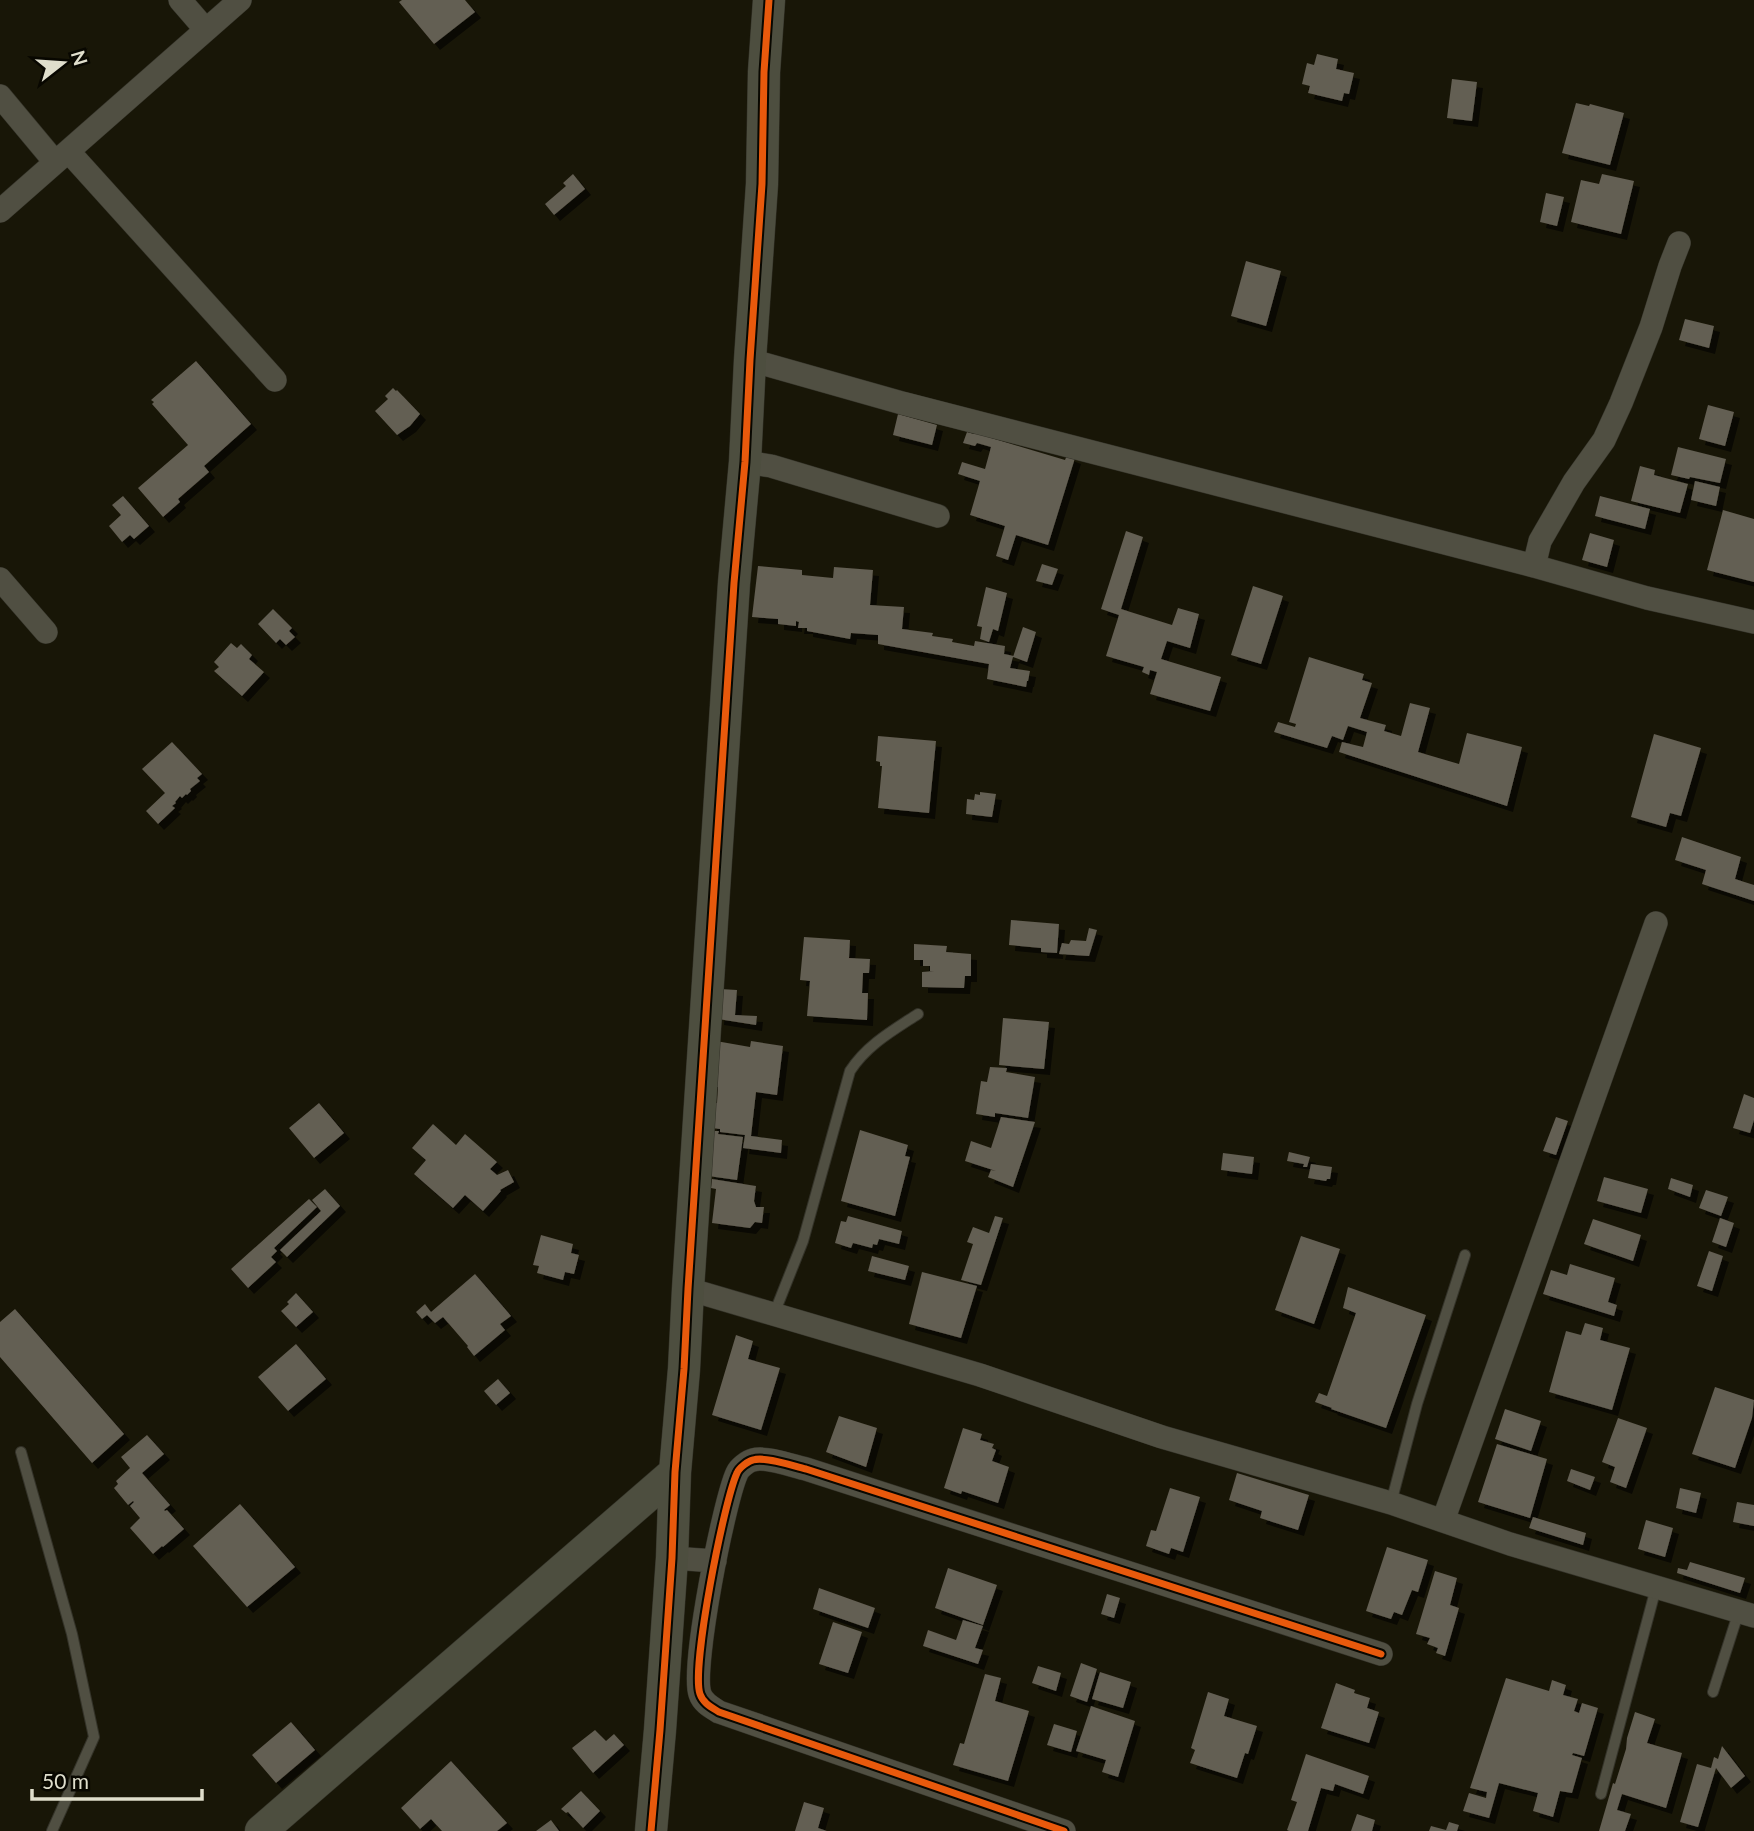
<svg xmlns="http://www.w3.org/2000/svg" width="1754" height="1831" font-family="Lato,sans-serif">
<defs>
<filter id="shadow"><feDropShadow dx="6" dy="6" stdDeviation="0" flood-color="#0009"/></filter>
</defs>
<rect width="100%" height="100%" fill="#181607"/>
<path fill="#635e52" filter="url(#shadow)" d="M402,0H465L475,12L434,44L399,2Z
M1317,54L1338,59L1336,69L1354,73L1349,94L1344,93L1342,101L1308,93L1310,86L1302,84L1307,63L1314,65Z
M1452,79L1477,82L1472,121L1447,118Z
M1576,103L1589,106L1590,104L1624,113L1610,165L1562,153Z
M573,174L585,189L554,215L545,204L566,186L563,183Z
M1602,174L1634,181L1621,234L1571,222L1581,180L1599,184Z
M1546,193L1564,197L1557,226L1540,222Z
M1246,261L1281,271L1266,326L1231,316Z
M1685,319L1714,326L1709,348L1679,340Z
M196,361L251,424L204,466L209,472L178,499L180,502L163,517L138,488L188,445L152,404L154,402L151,400Z
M393,388L396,391L397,390L420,414L410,426L397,435L375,411L388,399L385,396Z
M1708,405L1734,412L1725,446L1699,439Z
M898,414L937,425L932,445L893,435Z
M967,432L974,434L975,433L1065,460L1067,455L1075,458L1048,545L1016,535L1008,560L996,556L1005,526L970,515L980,481L958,474L962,462L985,469L991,447L977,443L975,446L963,443Z
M1678,447L1726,459L1720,483L1690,477L1689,479L1671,475Z
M1640,466L1655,470L1654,475L1688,484L1680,513L1631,501Z
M1695,481L1720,487L1716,506L1691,500Z
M123,496L149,526L134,539L130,535L122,542L109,526L121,515L112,505Z
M1600,496L1650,509L1645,529L1595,516Z
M1723,510L1754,519V582L1707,570Z
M1126,531L1143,537L1121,609L1172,625L1178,608L1199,614L1190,648L1167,641L1161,659L1221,677L1210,711L1150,694L1157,672L1150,670L1149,675L1142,672L1144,667L1106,656L1119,615L1101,609Z
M1590,533L1614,540L1607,567L1582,560Z
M1042,564L1058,569L1052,585L1036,581Z
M758,566L802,570V575L833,578L834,567L873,570L870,605L904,607L902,629L933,633L932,636L953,639L952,642L974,646L975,641L1005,646L1004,654L1014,656L1013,657L1023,627L1036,632L1027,662L1013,657L1010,668L1030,671L1028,681H1027L1026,687L987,679L989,664L878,644V635L851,633L850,639L807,631V628H798L799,622L796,621V626L778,624V619L752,617Z
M1253,586L1283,596L1261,664L1231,655Z
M986,587L1007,593L998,631L993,629L989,642L980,639L982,627L977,626Z
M273,609L292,628L289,631L295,637L286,645L280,639L276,643L258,624Z
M231,643L237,648L241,644L252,655L249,659L264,672L242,696L214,671L219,667L214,662Z
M1309,657L1364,674L1362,680L1372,683L1360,718L1386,725L1384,731L1401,736L1410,703L1430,708L1418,752L1459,764L1467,733L1522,747L1507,806L1339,752L1342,742L1363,747L1367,732L1348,726L1343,740L1332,736L1327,748L1274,732L1278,722L1295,727L1296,724L1289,722Z
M1654,734L1701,748L1681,816L1670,813L1666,827L1631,817Z
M878,736L936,741L929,813L878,808L882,766H880V762L876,761Z
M172,742L202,774L197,778L200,781L190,789L191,791L187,795L186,794L182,798L180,796L175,802L176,803L172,806L175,808L158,824L146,811L165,793L142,769Z
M980,792L996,794L992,817L966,814L967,799L974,800L975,794L980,795Z
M1682,837L1741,857L1735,879L1754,885V901L1702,884L1706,870L1675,860Z
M1011,920L1059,924L1057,953L1041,952V948L1009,945Z
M1089,928L1097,930L1089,956L1059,954L1062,943L1069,944L1071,940L1086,941Z
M804,937L850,940L849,958L870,959L869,973H863L862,993H868L867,1020L807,1016L810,981L800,980Z
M914,944L947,946L946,952L971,954V976H965L964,988L922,987V972L934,971H930V966H923V960H914Z
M720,989L737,990L735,1015L757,1016L756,1025L718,1019Z
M1003,1018L1049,1022L1044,1069L999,1065Z
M716,1041L750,1047L751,1041L783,1046L777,1095L756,1092L751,1136L782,1140L781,1153L743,1148L745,1135L720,1132V1129L711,1128L712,1103H717L718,1087H717Z
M990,1067L1007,1068L1006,1072L1035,1077L1028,1118L995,1113V1117L976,1114L981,1081L987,1082Z
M1744,1094L1754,1098V1120L1750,1133L1733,1128Z
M319,1103L344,1133L314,1158L289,1128Z
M1001,1117L1035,1122L1013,1187L988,1177L991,1170L996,1171L965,1161L971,1141L991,1148Z
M1556,1117L1568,1121L1556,1155L1543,1151Z
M433,1124L456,1145L465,1134L497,1162L490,1169L497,1175L508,1170L514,1182L500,1190L501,1191L483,1211L465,1195L453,1208L414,1174L426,1160L412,1148Z
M860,1130L908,1145L905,1156L910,1157L895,1216L841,1201Z
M711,1131H719L718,1134L743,1137L737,1180L708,1176Z
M1289,1152L1310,1157L1307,1167H1303L1304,1164L1287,1161Z
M1223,1153L1254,1157L1252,1174L1221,1170Z
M1311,1164L1332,1167L1330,1179H1327L1326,1181L1308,1178Z
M1604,1177L1648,1189L1641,1213L1597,1201Z
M1671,1178L1693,1185L1690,1197L1668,1189Z
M712,1179L756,1186L754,1201L756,1207H764L762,1223L755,1222L750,1228L712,1223L716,1189L711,1188Z
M325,1189L340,1206L287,1257L280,1250L321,1211L312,1200Z
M1706,1190L1728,1197L1721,1216L1699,1208Z
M309,1199L317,1207L274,1248L277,1251L271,1257L276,1262L248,1288L231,1269Z
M848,1216L902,1231L899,1244L879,1239L877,1245L873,1244L872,1248L853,1243L851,1248L835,1243L841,1221L846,1222Z
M995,1216L1003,1218L981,1285L961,1280L973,1244L967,1242L973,1227L989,1233Z
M1720,1218L1734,1223L1726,1247L1712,1242Z
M1593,1219L1641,1235L1633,1261L1584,1244Z
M541,1235L573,1244L571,1253L579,1255L574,1274L565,1272L563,1280L537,1273L539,1266L533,1265Z
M1301,1236L1340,1249L1314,1324L1275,1310Z
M1709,1251L1723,1256L1712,1291L1697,1286Z
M872,1256L909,1266L905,1280L868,1271Z
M1570,1264L1615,1278L1608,1302L1617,1305L1614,1316L1543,1294L1551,1270L1567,1275Z
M922,1272L977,1286L961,1338L909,1324Z
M475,1274L511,1316L500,1324L505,1330L474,1356L467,1347L468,1346L443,1317L435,1323L427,1315L422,1319L416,1312L425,1304L431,1312Z
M1348,1287L1426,1315L1386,1428L1331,1409L1332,1408L1315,1402L1319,1393L1327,1396L1356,1313L1343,1308Z
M296,1293L313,1312L296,1327L281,1311L289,1304L287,1302Z
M15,1309L124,1434L92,1463L0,1357V1322Z
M1585,1323L1603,1328L1600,1340L1630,1348L1612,1410L1549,1392L1566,1331L1581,1335Z
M736,1335L753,1341L748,1359L780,1368L761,1430L712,1415Z
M296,1344L326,1379L288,1411L258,1377Z
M498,1379L510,1393L496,1405L484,1391Z
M1715,1387L1754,1400L1752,1418L1735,1468L1692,1454Z
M1505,1409L1541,1421L1531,1451L1495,1439Z
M839,1416L877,1428L866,1467L826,1452Z
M1618,1418L1647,1428L1626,1488L1610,1482L1615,1467L1602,1462Z
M963,1428L982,1434L980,1440L994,1444L992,1448L996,1450L992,1461L1009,1467L998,1503L962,1491L961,1494L944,1488Z
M147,1435L164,1454L142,1473L170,1505L164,1510L165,1511L167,1510L184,1529L163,1547L162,1546L153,1554L130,1528L140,1518L130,1506L134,1502L133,1501L128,1505L114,1488L118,1484L116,1481L130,1468L121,1457Z
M1497,1444L1547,1459L1530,1518L1478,1502Z
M1571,1469L1595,1477L1590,1490L1567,1481Z
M1237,1473L1309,1495L1298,1530L1260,1518L1262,1511L1229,1500Z
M1170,1488L1200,1497L1183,1552L1171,1548L1169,1554L1146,1546L1151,1530L1156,1531Z
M1680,1488L1701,1493L1696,1513L1676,1508Z
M1737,1502L1754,1505V1526L1733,1522Z
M240,1504L295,1567L247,1607L193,1546Z
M1533,1517L1586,1533L1583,1545L1529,1528Z
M1646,1520L1673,1528L1665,1557L1638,1549Z
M1387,1547L1428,1560L1418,1592L1412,1590L1402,1615L1394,1612L1391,1619L1366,1611Z
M1690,1562L1745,1578L1740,1593L1677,1573L1678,1568L1687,1570Z
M948,1568L997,1585L983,1625L935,1608Z
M1435,1571L1457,1578L1450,1605L1459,1608L1445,1656L1436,1653L1438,1648L1427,1644L1430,1638L1416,1634Z
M819,1588L875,1608L868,1628L813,1609Z
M1107,1594L1120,1598L1114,1618L1101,1614Z
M963,1620L983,1626L975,1648L983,1650L978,1664L923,1646L928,1630L956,1640Z
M833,1622L862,1632L848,1673L819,1664Z
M1081,1663L1097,1669L1087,1702L1070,1696Z
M1038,1666L1061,1673L1056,1691L1032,1683Z
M1100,1672L1131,1682L1123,1708L1092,1699Z
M985,1674L1001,1678L995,1701L1029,1711L1008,1781L953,1765L960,1743L964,1744Z
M1506,1678L1549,1691L1552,1680L1566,1685L1563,1695L1578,1699L1574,1711L1579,1713L1582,1703L1598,1708L1584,1756L1573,1753L1572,1755L1582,1758L1572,1793L1560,1791L1553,1817L1533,1811L1538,1793L1499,1783L1489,1818L1463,1811L1469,1793L1486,1798L1487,1792L1470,1788Z
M1336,1683L1355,1690L1354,1693L1370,1698L1367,1708L1379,1712L1369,1743L1321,1728Z
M1208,1692L1229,1699L1224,1716L1257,1726L1248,1754L1245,1753L1237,1778L1190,1763L1195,1750L1191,1748Z
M1091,1706L1135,1721L1118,1777L1102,1772L1106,1760L1076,1751Z
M1635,1712L1655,1719L1647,1743L1682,1753L1666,1808L1622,1794L1617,1810L1631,1814L1625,1831H1599L1613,1783L1615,1784L1626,1749L1627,1738Z
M291,1722L315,1750L276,1783L252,1755Z
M1054,1724L1077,1731L1071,1752L1047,1745Z
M595,1730L606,1741L614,1734L624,1745L593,1773L572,1748Z
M1722,1746L1745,1776L1731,1788L1716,1768L1698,1827L1680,1822L1697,1764L1711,1768L1714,1757L1718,1759Z
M1306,1754L1369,1776L1363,1794L1335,1784L1333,1791L1321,1788L1308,1831H1289L1287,1830L1297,1802L1291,1800Z
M451,1761L507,1823L497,1831H442L431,1819L420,1829L401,1808Z
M581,1791L600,1811L583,1828L568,1812L566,1813L561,1809Z
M804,1802L824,1808L818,1828L827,1831H795Z
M1357,1814L1375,1820L1372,1831H1351Z
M551,1820L559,1831H536Z
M1449,1822L1459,1825L1457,1831H1429L1431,1826L1446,1830Z"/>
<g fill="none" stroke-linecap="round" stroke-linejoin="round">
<defs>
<path id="lane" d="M774,1314L803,1241L850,1071C867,1045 892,1031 918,1014
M21,1452L72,1634L94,1737L52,1831
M1391,1503L1417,1404L1465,1255
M1713,1692L1739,1611
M1601,1794L1656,1588"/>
<path id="street" d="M180,0L206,30
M0,96L55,162
M69,152L275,380
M0,211L240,0
M750,360L902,403L1534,566L1647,598L1754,622
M745,462L771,466L938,516
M1534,566L1540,541L1574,482L1604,440L1621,403L1651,327L1670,266L1679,243
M0,579L46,632
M688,1289L980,1375L1162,1437L1391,1503L1510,1544L1754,1616
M1443,1521L1656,923
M672,1558L715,1561
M1064,1831L719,1712C711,1707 703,1703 700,1694C691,1668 724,1501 737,1473C739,1468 748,1461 753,1460C765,1456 793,1466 806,1469L1381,1654"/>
<path id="secondary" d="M261,1831L675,1472
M651,1831L660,1730L672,1558L675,1472L684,1369L688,1289L734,583L745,462L750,360L762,184L764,72L769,0"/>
</defs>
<use href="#lane" stroke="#343329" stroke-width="12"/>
<use href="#street" stroke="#343329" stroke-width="24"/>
<use href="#secondary" stroke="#343329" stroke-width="33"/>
<use href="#lane" stroke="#504f42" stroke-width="10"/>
<use href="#street" stroke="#504f42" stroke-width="23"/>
<use href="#secondary" stroke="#4d4e3f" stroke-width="32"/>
<defs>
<path id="cycleway" d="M651,1831L660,1730L672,1558L675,1472L684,1369L688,1289L734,583L745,462L750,360L762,184L764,72L769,0
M1064,1831L719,1712C711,1707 703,1703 700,1694C691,1668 724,1501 737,1473C739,1468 748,1461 753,1460C765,1456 793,1466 806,1469L1381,1654"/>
</defs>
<use href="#cycleway" stroke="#080700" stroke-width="11"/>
<use href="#cycleway" stroke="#e8590c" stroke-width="7"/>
</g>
<g transform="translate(63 63) rotate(73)" stroke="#080700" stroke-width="5" paint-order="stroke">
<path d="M0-5L12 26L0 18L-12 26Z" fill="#dfdecc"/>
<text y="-10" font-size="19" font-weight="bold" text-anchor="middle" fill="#dfdecc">N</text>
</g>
<path d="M32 1789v10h170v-10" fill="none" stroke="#dfdecc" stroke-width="3.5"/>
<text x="42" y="1789" font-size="21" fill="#dfdecc" stroke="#080700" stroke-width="5" paint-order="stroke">50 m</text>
</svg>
